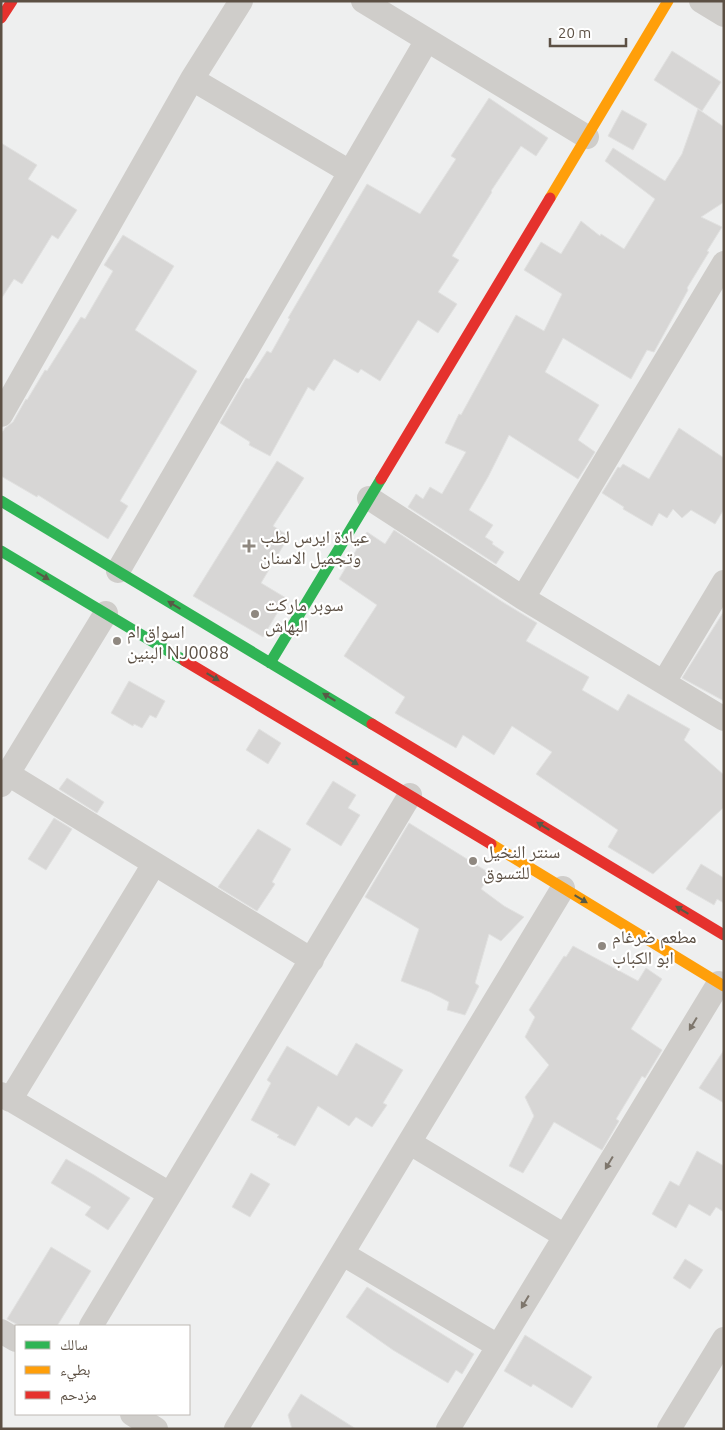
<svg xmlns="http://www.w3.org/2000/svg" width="725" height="1430" font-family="Ubuntu,'Noto Naskh Arabic',sans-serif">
<rect width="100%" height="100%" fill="#eeefef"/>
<path fill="#d7d6d5" stroke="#e1e1e0" d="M672,51L721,82L702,111L654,80Z
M489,98L548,138L536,156L521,146L491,191L492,192L452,256L459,260L438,292L457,304L438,333L418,320L380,381L361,369L358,373L334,359L314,391L308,387L270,456L249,445L250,442L220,423L246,378L249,379L267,351L271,353L290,319L288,318L367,184L420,214L456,159L451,156Z
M698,109L724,127V202L701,217L722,227L707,251L709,252L687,288L688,290L654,352L647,350L631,379L563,338L545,372L599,405L578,440L595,452L578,479L509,435L488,477L469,510L493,525L485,537L493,542L492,544L504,552L496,564L408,507L416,494L423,499L430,487L442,494L466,452L445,443L459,414L461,415L516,315L544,331L562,294L524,270L541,242L561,254L581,221L600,236L601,234L624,249L655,199L605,161L613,148L665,181L682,154Z
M622,110L647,124L633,150L608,136Z
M1,143L37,165L28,179L77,210L58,239L52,235L22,284L14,279L1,299Z
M123,235L174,266L135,330L197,371L120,501L128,506L108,539L38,495L37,497L1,476V434L5,428L13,422L26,399L27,400L45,370L47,371L81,317L85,319L113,271L104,265Z
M679,428L724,458V509L715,524L691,510L682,518L673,509L667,518L659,513L652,526L623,509L624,507L602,493L618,467L620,468L623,464L649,479Z
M277,461L304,478L273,526L289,536L261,583L286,598L263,637L193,596Z
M394,530L501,601L537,623L526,641L589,677L582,690L618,711L628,694L690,729L684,740L724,775V807L653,874L608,847L618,830L536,774L552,752L512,726L494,755L463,735L456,748L395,713L405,697L344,656L377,605L339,579L367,532L385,544Z
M724,611V701L682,678Z
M129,681L165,701L156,718L150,715L142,728L134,724L133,726L111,713Z
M259,729L281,743L268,764L246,750Z
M67,778L104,802L97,813L59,789Z
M333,781L356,795L348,808L360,815L341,846L306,824Z
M54,818L72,829L46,870L28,859Z
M409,823L491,874L481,889L504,906L524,917L501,941L489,934L475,983L479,986L465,1015L447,1010L449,1002L430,992L401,981L419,929L365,897Z
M258,829L291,849L272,882L275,884L257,911L218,887Z
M701,864L724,878V903L717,899L714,905L686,889Z
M573,946L638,981L646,968L662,979L631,1029L662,1050L645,1078L642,1076L616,1119L619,1121L602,1150L554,1122L523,1173L509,1166L534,1116L525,1097L549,1065L525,1037L535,1017L529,1010L564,956L566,957Z
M356,1043L403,1070L383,1103L387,1105L372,1127L356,1117L349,1126L318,1106L295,1146L277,1137L279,1135L251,1120L271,1083L267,1080L287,1046L337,1076Z
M724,1050V1103L699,1088Z
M697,1151L724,1166V1212L716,1207L710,1216L689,1204L676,1228L652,1214L670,1181L679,1186Z
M66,1159L94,1175L130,1198L108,1230L85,1215L91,1207L51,1183Z
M251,1173L270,1184L250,1217L232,1207Z
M51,1247L91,1271L57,1326H20L7,1319Z
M685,1259L703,1270L690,1289L673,1278Z
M367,1287L474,1354L462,1374L456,1370L448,1383L393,1350L346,1317Z
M525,1335L592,1377L572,1408L533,1384L531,1387L504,1371Z
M301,1394L356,1429H292L288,1415Z"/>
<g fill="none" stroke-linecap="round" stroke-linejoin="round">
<path stroke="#cfcdca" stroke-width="24" d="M363,1L587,137
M701,1L724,15
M192,79L350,172
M1,415L192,79L241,1
M369,498L523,598L724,719
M118,571L427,40
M523,598L724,263
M664,682L724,582
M8,774L312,960
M1,785L106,613
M1,1094L170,1194
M10,1100L154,864
M410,1143L565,1236
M343,1254L498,1346
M91,1326L410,795
M1,1331L16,1340
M132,1414L156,1429
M236,1429L563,888
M448,1429L719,983
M669,1429L724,1339"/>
<path stroke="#30b455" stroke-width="11" d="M1,501L372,724
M1,551L185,661
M270,663L381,479"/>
<path stroke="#ff9f0a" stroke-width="11" d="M550,198L668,1
M491,844L724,986"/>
<path stroke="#e5322d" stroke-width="11" d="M1,18L12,1
M381,479L550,198
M185,661L491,844
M372,724L724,935"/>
</g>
<defs><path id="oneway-solid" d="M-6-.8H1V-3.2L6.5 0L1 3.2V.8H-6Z" transform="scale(1.25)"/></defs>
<g fill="#585a46">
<use href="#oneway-solid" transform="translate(43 576) rotate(31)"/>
<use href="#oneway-solid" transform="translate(174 605) rotate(-149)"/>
<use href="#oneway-solid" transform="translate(213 677) rotate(31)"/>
<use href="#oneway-solid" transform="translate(329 697) rotate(-149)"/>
<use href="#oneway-solid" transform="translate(352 761) rotate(31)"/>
<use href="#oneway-solid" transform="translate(543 826) rotate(-149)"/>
<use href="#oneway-solid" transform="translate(581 899) rotate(31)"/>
<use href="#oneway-solid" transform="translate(682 910) rotate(-149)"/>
</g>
<g fill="#7e766c">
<use href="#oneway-solid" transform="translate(693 1024) rotate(121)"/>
<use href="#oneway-solid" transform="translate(609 1163) rotate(121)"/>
<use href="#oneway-solid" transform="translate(525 1302) rotate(121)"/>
</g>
<g fill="#8f8880" stroke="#fff" stroke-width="2">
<path d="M246.5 538.5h5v5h5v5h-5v5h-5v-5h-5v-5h5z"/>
<circle cx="255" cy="614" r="5"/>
<circle cx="117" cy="641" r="5"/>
<circle cx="473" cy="861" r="5"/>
<circle cx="602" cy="946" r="5"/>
</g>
<g text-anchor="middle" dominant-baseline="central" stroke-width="4.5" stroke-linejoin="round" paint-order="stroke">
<g font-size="18" fill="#5c5044" stroke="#fff" text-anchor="start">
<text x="260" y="536">عيادة ايرس لطب<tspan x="260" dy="21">وتجميل الاسنان</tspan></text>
<text x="265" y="604">سوبر ماركت<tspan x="265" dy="21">البهاش</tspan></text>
<text x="127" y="631">اسواق ام<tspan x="127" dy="21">البنين NJ0088</tspan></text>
<text x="483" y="851">سنتر النخيل<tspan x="483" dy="21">للتسوق</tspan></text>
<text x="612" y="936">مطعم ضرغام<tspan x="612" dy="21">ابو الكباب</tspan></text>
</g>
</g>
<rect width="725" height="1430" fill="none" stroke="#5c5044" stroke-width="5"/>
<rect x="15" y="1325" width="175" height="90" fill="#ffffff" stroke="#beb9b4"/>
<rect x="25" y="1341" width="25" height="8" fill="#30b455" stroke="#beb9b4"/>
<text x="60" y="1350" font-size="15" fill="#5c5044">سالك</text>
<rect x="25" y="1366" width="25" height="8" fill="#ff9f0a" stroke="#beb9b4"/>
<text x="60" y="1375" font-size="15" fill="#5c5044">بطيء</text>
<rect x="25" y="1391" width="25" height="8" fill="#e5322d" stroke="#beb9b4"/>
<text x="60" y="1400" font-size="15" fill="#5c5044">مزدحم</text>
<path d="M550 38v8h76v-8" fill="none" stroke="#5c5044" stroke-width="2.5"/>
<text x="558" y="38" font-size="15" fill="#5c5044" stroke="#ffffff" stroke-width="4" paint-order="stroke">20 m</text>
</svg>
